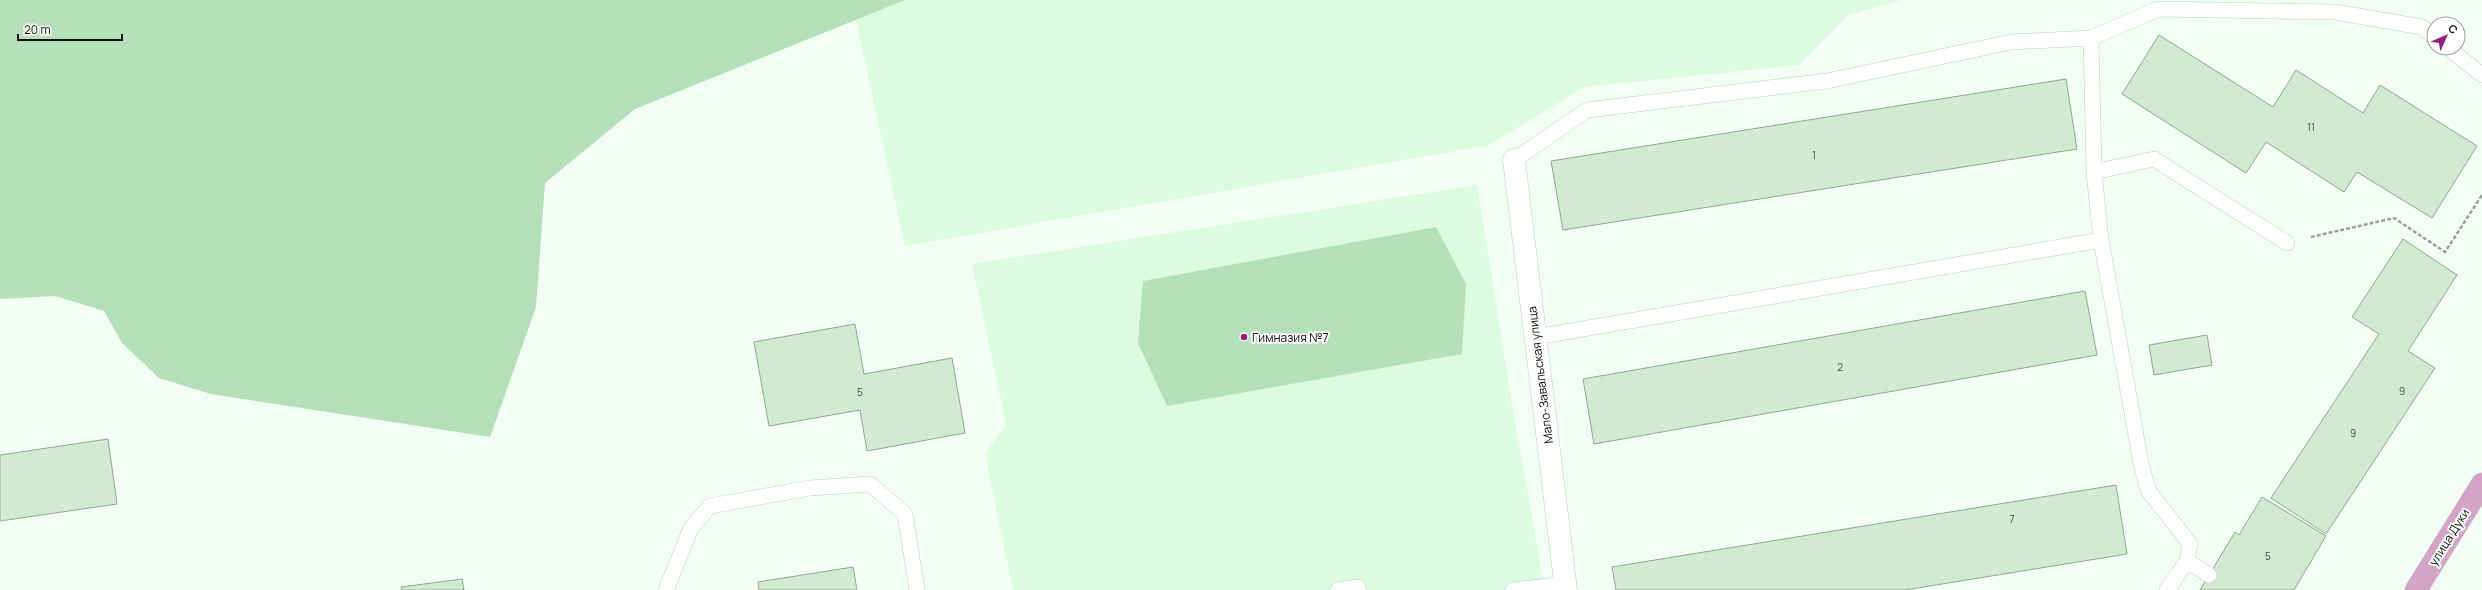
<svg xmlns="http://www.w3.org/2000/svg" width="2482" height="590" font-family="Manrope,sans-serif">
<rect width="100%" height="100%" fill="#f3fef4"/>
<path fill="#dbfcde" d="M905,0H1902L1848,15L1799,65L1584,87L1489,145L905,246L856,20Z
M1477,185L1513,410L1545,590H1013L985,454L1006,424L972,264Z"/>
<path fill="#b4e0b9" d="M0,0H905L635,109L545,183L536,307L490,437L211,394L159,378L122,343L104,311L55,296L0,299Z
M1436,227L1466,284L1462,354L1167,406L1138,343L1143,281Z"/>
<path fill="#d0ebd2" stroke="#8fa891" d="M2159,35L2273,107L2296,70L2363,113L2380,85L2477,146L2432,218L2357,172L2344,192L2266,142L2246,173L2122,94Z
M2066,79L2077,149L1563,230L1551,161Z
M2403,239L2457,275L2408,351L2435,368L2326,534L2271,498L2379,334L2352,317Z
M2085,291L2097,355L1594,444L1583,379Z
M855,324L864,374L952,358L965,433L867,451L860,410L769,426L754,342Z
M2207,335L2212,365L2154,375L2149,345Z
M108,439L117,504L0,521V455Z
M2116,485L2127,554L1905,590H1616L1612,567Z
M2262,497L2326,536L2294,590H2200L2235,532L2239,535Z
M853,567L857,590H759L758,582Z
M462,579L464,590H402L401,587Z"/>
<g fill="none" stroke-linecap="round" stroke-linejoin="round">
<defs>
<path id="lane" d="M2448,48L2482,75
M1514,160L1587,110L1827,81L2011,42L2091,38
M2094,172L2154,159L2287,243
M1536,337L2101,240
M2187,561L2209,575
M666,590L691,528L710,506L810,488L870,484L905,514L917,590
M1338,590L1358,587L1359,590
M1513,590L1565,584
M2167,590L2187,561L2190,544L2148,490L2141,463L2101,240L2094,172L2091,38L2158,9L2335,12L2422,27L2434,37"/>
<path id="street" d="M1514,160L1566,590"/>
<path id="primary" d="M2416,590L2482,484"/>
</defs>
<use href="#lane" stroke="#b9d3bb" stroke-width="16"/>
<use href="#street" stroke="#b9d3bb" stroke-width="23"/>
<use href="#primary" stroke="#d7d9d8" stroke-width="23"/>
<path stroke="#98a299" stroke-width="2.5" stroke-dasharray="4 2" stroke-linecap="butt" d="M2311,237L2394,218L2445,252L2482,195"/>
<use href="#lane" stroke="#fff" stroke-width="15"/>
<use href="#street" stroke="#fff" stroke-width="22"/>
<use href="#primary" stroke="#d4a4c6" stroke-width="22"/>
</g>
<circle fill="#941e7a" stroke="#fff" stroke-width="1.5" cx="1244" cy="337" r="4"/>
<g text-anchor="middle" dominant-baseline="central" stroke-width="4" stroke-linejoin="round" paint-order="stroke">
<g font-size="10" fill="#3a483b">
<text x="2311" y="127">11</text>
<text x="1814" y="155">1</text>
<text x="1840" y="367">2</text>
<text x="2402" y="391">9</text>
<text x="860" y="392">5</text>
<text x="2353" y="433">9</text>
<text x="2012" y="519">7</text>
<text x="2268" y="556">5</text>
</g>
<g font-size="12" fill="#081109" stroke="#fff" text-anchor="start">
<text x="1252" y="337">Гимназия №7</text>
</g>
<g font-size="12" fill="#081109" stroke="#fff">
<text transform="translate(1540 375) rotate(-97)">Мало-Завальская улица</text>
<text transform="translate(2449 537) rotate(-58)">улица Дуки</text>
</g>
</g>
<g transform="translate(2446 36) rotate(45)"><circle r="19" fill="#ffffff" stroke="#9ca09d"/>
<path d="M0-3L7 15L0 10L-7 15Z" fill="#941e7a"/>
<text y="-6" font-size="11" font-weight="bold" text-anchor="middle" fill="#081109">С</text>
</g>
<path d="M18 34v6h104v-6" fill="none" stroke="#081109" stroke-width="2"/>
<text x="24" y="34" font-size="12" fill="#081109" stroke="#ffffff" stroke-width="3" paint-order="stroke">20 m</text>
</svg>
